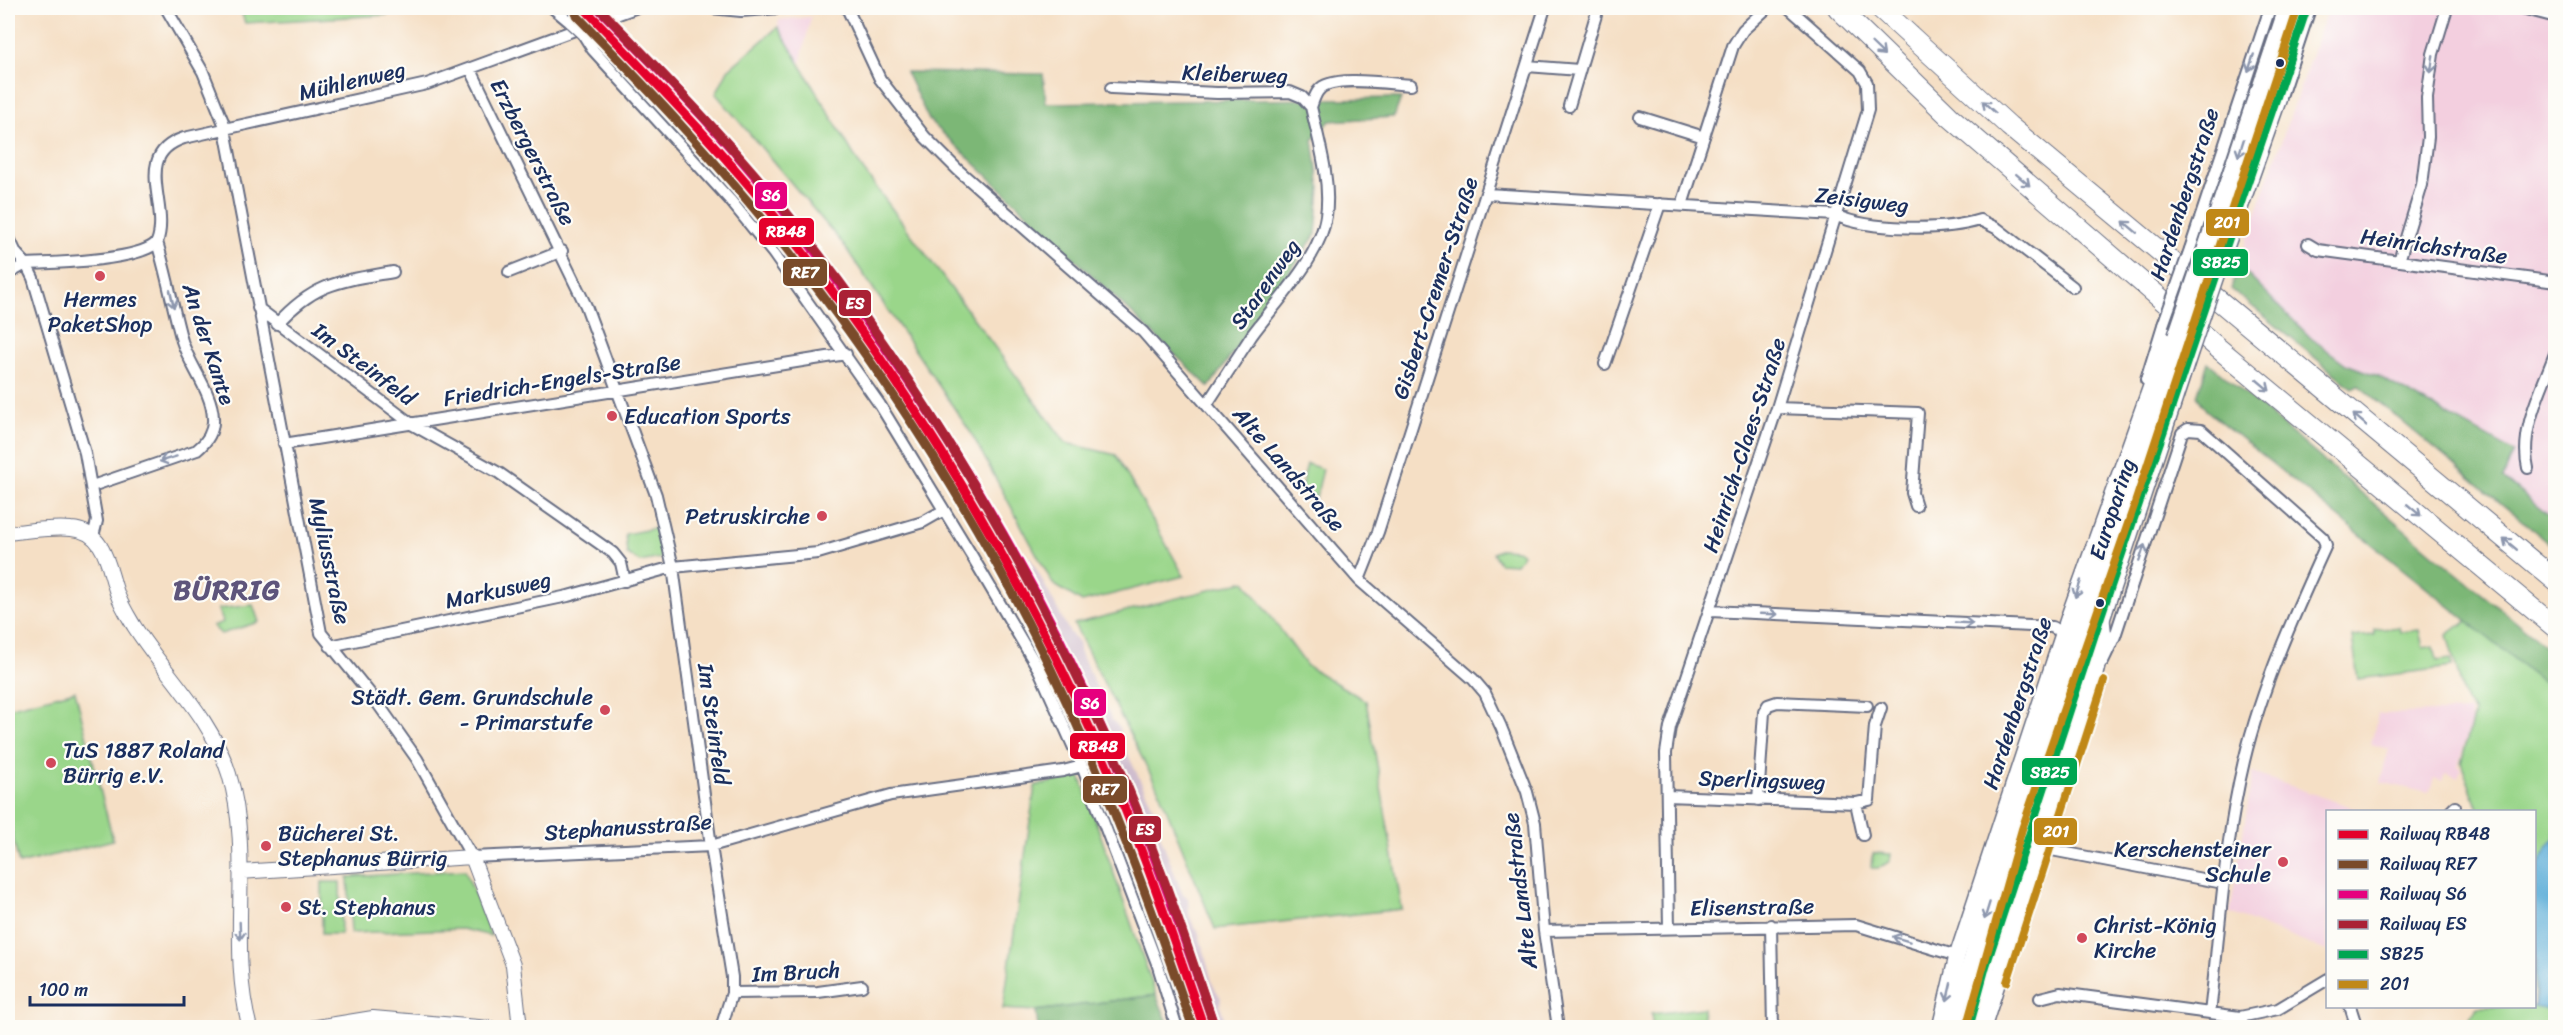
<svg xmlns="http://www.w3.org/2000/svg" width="2563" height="1035" font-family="Sriracha,sans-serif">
<rect width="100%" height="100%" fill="#fdfcf7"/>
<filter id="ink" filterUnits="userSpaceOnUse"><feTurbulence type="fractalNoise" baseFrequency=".0167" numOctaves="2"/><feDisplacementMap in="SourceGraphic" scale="12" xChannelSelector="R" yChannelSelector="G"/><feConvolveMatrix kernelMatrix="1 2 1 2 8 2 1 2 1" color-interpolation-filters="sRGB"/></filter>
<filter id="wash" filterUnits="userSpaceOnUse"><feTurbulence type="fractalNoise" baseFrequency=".008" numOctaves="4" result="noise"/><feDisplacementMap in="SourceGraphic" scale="24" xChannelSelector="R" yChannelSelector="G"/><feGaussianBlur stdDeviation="1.35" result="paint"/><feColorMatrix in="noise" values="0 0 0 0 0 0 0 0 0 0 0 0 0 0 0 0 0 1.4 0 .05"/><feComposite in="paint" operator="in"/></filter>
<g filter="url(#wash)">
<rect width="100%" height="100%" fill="#f5dfc5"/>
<path fill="#f3cfdf" d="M2328,8H2555L2556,337L2544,367L2555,369V521L2503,478L2514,451L2378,376L2346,364L2311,338L2238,265Z
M811,17L800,64L778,27L779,20Z
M2470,711L2471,721L2458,766L2461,770L2458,778L2446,773L2443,781L2434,778L2429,793L2380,782L2389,749L2371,744L2378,714Z
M2253,773L2363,811L2328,812L2327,951L2230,913Z"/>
<path fill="#cfbdce" d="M1030,557L1070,633L1079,642V650L1112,720L1120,728L1119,736L1154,809L1156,824L1182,893L1188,898L1189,914L1194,927L1198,930L1213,985L1221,998L1220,1005L1227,1027H1184L1181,1015L1177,1012V1000L1154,922L1150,919L1148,905L1124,836L1118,832L1117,818L1089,751L1080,745L1077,739L1081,732L998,567Z"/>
<path fill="#9ad68a" stroke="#5a8274" stroke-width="1.5" d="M240,8H401L386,15L245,23Z
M778,27L861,167L1066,443L1116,455L1184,576L1082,602L1053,584L971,433L843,244L716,94L728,70Z
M1307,464L1323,469L1316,498L1300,491Z
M657,528L662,558L640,562L627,554L625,534Z
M1501,549L1517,550L1523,554L1516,564L1499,563L1493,553Z
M1245,581L1307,666L1366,701L1402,909L1215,929L1159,791L1074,624Z
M253,605L259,622L221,634L213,626L223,622L218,609Z
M2467,620L2555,692V1027H2463L2478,1007L2534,1006V812L2479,811L2461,763L2474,713L2466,702L2447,635Z
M2399,627L2400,632L2419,630L2423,648L2434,646L2437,661L2451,659L2452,667L2358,679L2352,637L2374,635V630Z
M75,691L113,840L19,864L8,817V708Z
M1080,776L1156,995L1036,1011L1003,1009L1035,786Z
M1873,853L1891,854L1890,861L1879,868H1872Z
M465,870L491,936L462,929L351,933L348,877Z
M322,882H340L341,934H322Z
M1703,1008V1027H1653L1651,1014Z"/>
<path fill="#7bb776" stroke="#4b736a" stroke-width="1.5" d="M906,72L1043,74L1046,103L1401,98L1394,117L1330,121L1313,140L1320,188L1316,234L1209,387L929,120Z
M2238,265L2311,338L2346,364L2378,376L2514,452L2503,478L2555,521V548L2358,385L2352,388L2231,289Z
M2208,362L2432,553L2555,654V692L2206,410L2197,396Z
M1156,995L1170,1027H1038L1036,1011Z"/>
<path fill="#5eafd9" stroke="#3c6f9c" stroke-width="1.5" d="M2555,838L2556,1011L2534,1007C2544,956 2515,879 2555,838Z"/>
</g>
<g filter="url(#ink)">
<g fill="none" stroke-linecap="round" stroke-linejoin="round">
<defs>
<path id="minor" d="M166,8L203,72L224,124L321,633L376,701L417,759L472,857L711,846L891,795L1063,771L1082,766
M553,8L571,23
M711,8L741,11L779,8
M847,8L880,79L925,137L958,170L1143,332L1359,580L1473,679L1485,693L1501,727L1527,792L1535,823L1544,931L1558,1028
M2522,8L2556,17
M583,34L593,50L730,200L773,253L880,405L972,556L1039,670L1082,766L1158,966L1177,1028
M1527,66L1579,70
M471,70L586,306L656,495L673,567L711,846L732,977V993L721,1028
M1111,88L1217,93L1290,92L1302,97L1311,107C1313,102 1315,94 1319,90C1331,74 1392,84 1411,85
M1569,106L1596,15
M1640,117L1704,137
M1487,194L1835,215C1869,231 1944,231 1980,220L1998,229L2073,287
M1682,205L1733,46L1743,30L1767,8
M8,236L16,253L26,264C53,263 140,261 157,242
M2308,244L2318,250L2556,282
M2190,249L2270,8
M2399,261L2422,185L2428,137L2427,98L2433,54L2447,8
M509,272L562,251
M8,274L26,264L33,278L85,453L97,521L93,536
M258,308L413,425L499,473L613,553L621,563L625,581
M277,324C315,282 341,281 393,272
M1605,364L1660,204
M2146,380L2163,325
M1207,404C1222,381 1237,358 1252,335C1277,301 1320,258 1326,216C1331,180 1319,142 1311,107
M1777,408L1918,413L1912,493L1916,506
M284,444L846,354
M2528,468C2519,429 2543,387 2556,351
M92,486L197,450C207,442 214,432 213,418C212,391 190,367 182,341C173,309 167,275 157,242C171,206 131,155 184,138L427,84L635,8
M1359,580L1378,532L1545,8
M1710,611L2052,627L2063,633
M330,646L568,596L673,567L818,553L923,522L944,510
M2103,661L2115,636L2182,433L2188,429L2201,430L2323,538L2326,545C2294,615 2262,686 2244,761C2224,844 2220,929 2210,1013
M1667,796L1856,803L1863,835
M1758,800L1764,712L1768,705L1777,702L1867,706
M1856,803L1869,800L1875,726L1881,708
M2450,812L2455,807
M2041,848L2223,883
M1771,925L1773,1028
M1669,928L1666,753L1670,727L1777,408L1868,110L1867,83L1860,71L1789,8
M1544,931L1856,925L1957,956
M732,993L818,992L862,986
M2040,998L2060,993L2240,1017L2278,1009L2328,979
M2350,1006L2357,1028"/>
<path id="tertiary" d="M8,533C28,531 50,527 71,529C106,531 108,568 117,593C121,605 128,616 134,626C166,676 211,716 229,774C254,856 227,945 250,1028
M240,872L472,857L513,965L520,1028
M311,1028L373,1018L490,1028"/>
<path id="secondary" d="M1940,1028L1957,956L2070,613L2170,333
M1983,1028L2092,686L2104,638L2102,619"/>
<path id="primary" d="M2259,92L2287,8
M2277,99L2307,8"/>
<path id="trunk" d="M2203,260L2259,92
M2216,271L2277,99
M1955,1028L1957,1014L2012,826L2123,506L2177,337
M1969,1028L1986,966L2190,348"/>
<path id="motorway" d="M1838,8L1949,116L2218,348L2556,628
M1880,8L2009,126L2556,581"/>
</defs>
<use href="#minor" stroke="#676d82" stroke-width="14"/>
<use href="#tertiary" stroke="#676d82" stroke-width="16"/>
<use href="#secondary" stroke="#676d82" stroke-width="18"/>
<use href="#primary" stroke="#676d82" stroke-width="20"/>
<use href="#trunk" stroke="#676d82" stroke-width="21"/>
<use href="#motorway" stroke="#676d82" stroke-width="22"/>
<use href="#minor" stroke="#fff" stroke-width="10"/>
<use href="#tertiary" stroke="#fff" stroke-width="14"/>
<use href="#secondary" stroke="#fff" stroke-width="15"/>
<use href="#primary" stroke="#fff" stroke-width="16"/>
<use href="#trunk" stroke="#fff" stroke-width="18"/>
<use href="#motorway" stroke="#fff" stroke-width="20"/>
<defs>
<path id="minor-bridge" d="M571,23L583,34
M2163,325L2190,249"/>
<path id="trunk-bridge" d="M2177,337L2203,260
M2190,348L2216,271"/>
</defs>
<use href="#minor-bridge" stroke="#676d82" stroke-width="14" stroke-linecap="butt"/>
<use href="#trunk-bridge" stroke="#676d82" stroke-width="21" stroke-linecap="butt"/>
<use href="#minor-bridge" stroke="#fff" stroke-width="10"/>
<use href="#trunk-bridge" stroke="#fff" stroke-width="18"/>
<defs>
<path id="bus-1" d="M1969,1028L1986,966L2101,616L2307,8"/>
<path id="bus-2" d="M2007,982L2104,681
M1966,1028L2022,829L2133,509L2297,11"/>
</defs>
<use href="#bus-1" stroke="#fdfcf7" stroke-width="12"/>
<use href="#bus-2" stroke="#fdfcf7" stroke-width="12"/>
<use href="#bus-1" stroke="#00a651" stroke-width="8"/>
<use href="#bus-2" stroke="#c08818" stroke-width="8"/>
<defs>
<path id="rail-1" d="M584,8C654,81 725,153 787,232C911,389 1015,562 1097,744C1139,836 1171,932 1204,1028"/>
<path id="rail-2" d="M576,15C646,87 716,160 778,238C902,393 1010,569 1089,752C1128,842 1161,934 1193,1028"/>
<path id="rail-3" d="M598,8C667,78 736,149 796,227C919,385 1028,558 1108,742C1148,835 1181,929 1214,1025"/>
<path id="rail-4" d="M599,8C669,80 740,152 802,232C925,390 1026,562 1109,744C1151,836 1183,932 1215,1028"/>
</defs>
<use href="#rail-1" stroke="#fdfcf7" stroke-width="14"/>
<use href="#rail-2" stroke="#fdfcf7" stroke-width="14"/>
<use href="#rail-3" stroke="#fdfcf7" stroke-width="14"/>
<use href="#rail-4" stroke="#fdfcf7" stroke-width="14"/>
<use href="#rail-1" stroke="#e4002b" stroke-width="9"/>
<use href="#rail-2" stroke="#7a4b2a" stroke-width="9"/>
<use href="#rail-3" stroke="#e6007e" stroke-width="9"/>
<use href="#rail-4" stroke="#aa2135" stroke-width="9"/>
</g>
<defs><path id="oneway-shaft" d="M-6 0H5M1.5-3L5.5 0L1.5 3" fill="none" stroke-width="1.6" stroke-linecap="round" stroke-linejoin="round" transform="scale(1.5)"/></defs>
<g stroke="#8d97ae">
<use href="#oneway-shaft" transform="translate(1878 49) rotate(44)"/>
<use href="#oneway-shaft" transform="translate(2251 63) rotate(108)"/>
<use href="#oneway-shaft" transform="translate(2432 64) rotate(98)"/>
<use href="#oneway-shaft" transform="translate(1989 107) rotate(-138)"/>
<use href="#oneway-shaft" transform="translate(2241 148) rotate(108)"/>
<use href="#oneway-shaft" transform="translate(2023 180) rotate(41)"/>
<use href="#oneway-shaft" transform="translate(2130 227) rotate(-140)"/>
<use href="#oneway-shaft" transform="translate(172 299) rotate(77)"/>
<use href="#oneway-shaft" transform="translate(2263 385) rotate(40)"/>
<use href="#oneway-shaft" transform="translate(2360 420) rotate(-140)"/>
<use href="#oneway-shaft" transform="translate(168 459) rotate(163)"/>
<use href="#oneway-shaft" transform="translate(2414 510) rotate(40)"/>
<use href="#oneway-shaft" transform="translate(2510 544) rotate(-140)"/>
<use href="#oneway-shaft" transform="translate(2142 553) rotate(-72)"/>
<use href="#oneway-shaft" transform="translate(2078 589) rotate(109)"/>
<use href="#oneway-shaft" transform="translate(1769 614) rotate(2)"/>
<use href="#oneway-shaft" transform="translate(1964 623) rotate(3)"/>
<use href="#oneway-shaft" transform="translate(1987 911) rotate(107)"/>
<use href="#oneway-shaft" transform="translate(240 931) rotate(88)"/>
<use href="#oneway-shaft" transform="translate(1901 939) rotate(-163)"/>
<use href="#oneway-shaft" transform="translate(1949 992) rotate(103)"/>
</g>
</g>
<g fill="#1b2f5e" stroke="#fdfcf7" stroke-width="2">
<circle cx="2280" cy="63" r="5"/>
<circle cx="2100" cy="603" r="5"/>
</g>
<g fill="#d1495b" stroke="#fdfcf7" stroke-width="2">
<circle cx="100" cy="276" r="6"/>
<circle cx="612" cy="416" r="6"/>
<circle cx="822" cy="516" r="6"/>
<circle cx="605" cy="710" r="6"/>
<circle cx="51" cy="763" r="6"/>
<circle cx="266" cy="846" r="6"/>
<circle cx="2283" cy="862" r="6"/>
<circle cx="286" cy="907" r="6"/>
<circle cx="2082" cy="938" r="6"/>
</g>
<g text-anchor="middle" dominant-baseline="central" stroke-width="4.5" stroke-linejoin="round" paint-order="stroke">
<g font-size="22" fill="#1b2f5e" stroke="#fdfcf7">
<text transform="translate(1235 74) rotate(2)">Kleiberweg</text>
<text transform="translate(352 81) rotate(-13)">Mühlenweg</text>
<text transform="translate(533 152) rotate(63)">Erzbergerstraße</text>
<text transform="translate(2184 194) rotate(-72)">Hardenbergstraße</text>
<text transform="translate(1862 200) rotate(7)">Zeisigweg</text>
<text transform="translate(2434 246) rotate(8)">Heinrichstraße</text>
<text transform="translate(1265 284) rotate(-55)">Starenweg</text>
<text transform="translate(1435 288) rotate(-72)">Gisbert-Cremer-Straße</text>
<text transform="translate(209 344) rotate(72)">An der Kante</text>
<text transform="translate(364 364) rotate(37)">Im Steinfeld</text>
<text transform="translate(562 380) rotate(-9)">Friedrich-Engels-Straße</text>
<text transform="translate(1744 445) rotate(-72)">Heinrich-Claes-Straße</text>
<text transform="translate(1289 469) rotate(49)">Alte Landstraße</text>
<text transform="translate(2112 509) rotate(-72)">Europaring</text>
<text transform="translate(330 561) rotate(78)">Myliusstraße</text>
<text transform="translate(498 590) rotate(-12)">Markusweg</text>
<text transform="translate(2017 703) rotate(-72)">Hardenbergstraße</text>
<text transform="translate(714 724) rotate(82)">Im Steinfeld</text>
<text transform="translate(1762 780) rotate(2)">Sperlingsweg</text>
<text transform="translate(628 827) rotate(-4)">Stephanusstraße</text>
<text transform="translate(1520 891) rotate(-97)">Alte Landstraße</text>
<text transform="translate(1752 907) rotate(-1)">Elisenstraße</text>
<text transform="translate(796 972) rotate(-3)">Im Bruch</text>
</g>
<g font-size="22" fill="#1b2f5e" stroke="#fdfcf7" text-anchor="start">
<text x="100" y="299" text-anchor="middle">Hermes<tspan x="100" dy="25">PaketShop</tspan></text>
<text x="624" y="416">Education Sports</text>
<text x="810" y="516" text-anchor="end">Petruskirche</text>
<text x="593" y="697" text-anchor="end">Städt. Gem. Grundschule<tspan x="593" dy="25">- Primarstufe</tspan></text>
<text x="63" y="750">TuS 1887 Roland<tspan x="63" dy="25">Bürrig e.V.</tspan></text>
<text x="278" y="833">Bücherei St.<tspan x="278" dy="25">Stephanus Bürrig</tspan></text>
<text x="2271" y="849" text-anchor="end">Kerschensteiner<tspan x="2271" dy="25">Schule</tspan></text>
<text x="298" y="907">St. Stephanus</text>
<text x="2094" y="925">Christ-König<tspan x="2094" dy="25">Kirche</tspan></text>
</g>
<g font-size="28" font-weight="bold" letter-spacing="1.5" fill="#5e557b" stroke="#fdfcf7">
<text x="227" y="589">BÜRRIG</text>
</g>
</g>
<g stroke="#fdfcf7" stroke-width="2">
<rect x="754" y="181" width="34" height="29" rx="6" fill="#e6007e"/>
<rect x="2205" y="208" width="45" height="29" rx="6" fill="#c08818"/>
<rect x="758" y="217" width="57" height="29" rx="6" fill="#e4002b"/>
<rect x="2192" y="248" width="57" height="29" rx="6" fill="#00a651"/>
<rect x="782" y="258" width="46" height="29" rx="6" fill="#7a4b2a"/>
<rect x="838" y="289" width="34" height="28" rx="6" fill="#aa2135"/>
<rect x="1073" y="688" width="34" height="29" rx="6" fill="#e6007e"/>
<rect x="1069" y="732" width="57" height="28" rx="6" fill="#e4002b"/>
<rect x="2021" y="757" width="57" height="29" rx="6" fill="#00a651"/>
<rect x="1082" y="775" width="46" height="29" rx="6" fill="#7a4b2a"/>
<rect x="1128" y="815" width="34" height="28" rx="6" fill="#aa2135"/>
<rect x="2033" y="817" width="45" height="29" rx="6" fill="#c08818"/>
</g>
<g font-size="16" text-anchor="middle" font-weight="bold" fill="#fff">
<text x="771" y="201">S6</text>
<text x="2227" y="228">201</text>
<text x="786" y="237">RB48</text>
<text x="2221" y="268">SB25</text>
<text x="805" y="278">RE7</text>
<text x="855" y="309">ES</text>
<text x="1090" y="709">S6</text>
<text x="1098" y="752">RB48</text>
<text x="2050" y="778">SB25</text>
<text x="1105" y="795">RE7</text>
<text x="1145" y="835">ES</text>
<text x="2056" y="837">201</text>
</g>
<rect width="2563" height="1035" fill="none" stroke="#fdfcf7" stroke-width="30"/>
<rect x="2326" y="810" width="210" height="198" fill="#fdfcf7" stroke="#a3aaba" stroke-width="1.5"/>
<rect x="2338" y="830" width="30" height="9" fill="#e4002b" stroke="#a3aaba" stroke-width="1.5"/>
<text x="2380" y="840" font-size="18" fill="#1b2f5e">Railway RB48</text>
<rect x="2338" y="860" width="30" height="9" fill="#7a4b2a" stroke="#a3aaba" stroke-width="1.5"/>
<text x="2380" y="870" font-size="18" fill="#1b2f5e">Railway RE7</text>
<rect x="2338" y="890" width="30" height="9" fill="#e6007e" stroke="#a3aaba" stroke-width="1.5"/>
<text x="2380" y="900" font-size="18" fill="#1b2f5e">Railway S6</text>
<rect x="2338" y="920" width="30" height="9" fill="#aa2135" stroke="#a3aaba" stroke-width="1.5"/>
<text x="2380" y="930" font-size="18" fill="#1b2f5e">Railway ES</text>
<rect x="2338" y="950" width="30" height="9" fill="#00a651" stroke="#a3aaba" stroke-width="1.5"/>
<text x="2380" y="960" font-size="18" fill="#1b2f5e">SB25</text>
<rect x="2338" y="980" width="30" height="9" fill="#c08818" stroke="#a3aaba" stroke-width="1.5"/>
<text x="2380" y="990" font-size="18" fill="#1b2f5e">201</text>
<path d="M30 996v9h154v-9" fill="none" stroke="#1b2f5e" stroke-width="3"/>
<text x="39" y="996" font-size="18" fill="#1b2f5e" stroke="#fdfcf7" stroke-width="4.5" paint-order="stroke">100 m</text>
</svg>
